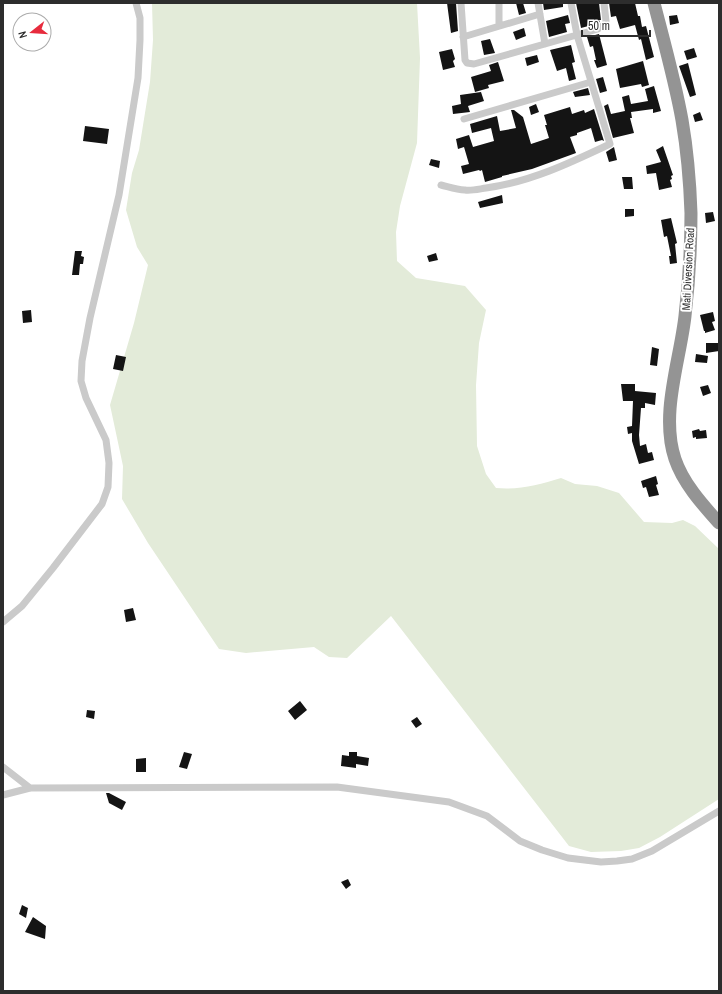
<svg xmlns="http://www.w3.org/2000/svg" width="722" height="994" font-family="'Archivo Narrow',sans-serif">
<rect width="100%" height="100%" fill="#fff"/>
<path fill="#e3ebd9" d="M152,3H417L420,58L417,143L400,206L396,232L397,261L416,278L465,286L486,310L479,343L476,385L477,446L486,474L496,488C519,490 539,485 561,478L575,484L597,486L619,493L644,522L672,523L683,520L695,526L719,549V799L660,837L639,848L621,851L591,852L569,846L391,616L347,658L329,657L314,647L246,653L219,649L148,543L122,499L123,466L110,405L134,323L148,265L137,247L126,210L132,173L139,150L150,82L153,40Z"/>
<path fill="#141414" d="M447,3H456L458,31L451,33Z
M516,3H523L526,13L519,15Z
M543,3H563V7L544,10Z
M576,3H599L601,20H599L600,22L596,24L581,28Z
M609,3H635L638,16H640L642,27L646,26L654,57L646,60L641,39L639,40L635,25L620,29L616,16L611,17Z
M568,15L570,23L565,24L567,32L549,37L546,21Z
M677,15L679,23L670,25L669,16Z
M524,28L526,36L516,40L513,32Z
M599,34L607,65L597,68L594,60H596L593,46L590,47L587,37Z
M490,39L495,53L484,55L481,41Z
M571,45L575,62L572,63L576,79L569,81L566,68L557,71L550,50Z
M694,48L697,57L687,60L684,51Z
M452,49L455,59L453,61L455,67L443,70L439,52Z
M537,55L539,62L527,66L525,58Z
M643,61L649,85L642,87L641,84L620,88L616,69Z
M498,62L504,81L488,85L489,88L475,92L471,77L491,71L489,65Z
M688,63L696,95L690,97L679,66Z
M603,77L607,91L600,93L596,79Z
M654,86L661,111L653,113V109L631,112L632,118H630L634,133L613,138L604,106L608,104L611,114L625,111L622,97L629,95L631,104L648,101L645,89Z
M588,88L590,95L575,97L573,92Z
M481,92L484,101L468,106L470,112L453,114L452,106L461,104L460,95Z
M536,104L539,112L531,115L529,107Z
M570,107L572,114L584,110L585,113L594,109L604,141L602,140L595,142L591,128L577,133V135L570,137L576,153L532,169L502,176V177L485,182L482,170L480,171L479,170L463,174L461,166L469,164L464,147L458,149L456,139L469,135L473,147L494,141L491,128L472,133L470,124L497,116L500,131L516,128L511,110H514L523,117L531,144L549,138L545,125H547L544,115Z
M700,112L703,120L695,122L693,115Z
M85,126L109,129L107,144L83,141Z
M663,146L673,175L671,176L672,179L670,180L672,187L659,190L656,173L647,174L646,166L661,162L656,150Z
M614,147L617,160L609,162L606,152Z
M431,159L440,161L439,168L429,165Z
M622,177H632L633,189H624Z
M502,195L503,203L480,208L478,202Z
M625,209H634V216L625,217Z
M713,212L715,221L706,223L705,213Z
M671,218L677,243L675,244L677,263L670,264L669,256H671L667,236L664,237L661,220Z
M75,251H82L81,256L84,257L83,264H80L79,275H72Z
M436,253L438,260L429,262L427,256Z
M31,310L32,322L23,323L22,311Z
M713,312L715,321L712,322L715,330L705,333V331H704L700,315Z
M706,343H719V351L706,353Z
M652,347L659,349L657,366L650,365Z
M696,354L708,356L707,363L695,362Z
M116,355L126,357L123,371L113,369Z
M621,384H635V391L656,393L655,405L645,403V408H641L639,435L640,446L646,444L648,453L652,452L654,460L639,464L632,441V433L628,434L627,427L632,426L633,401H623Z
M708,385L711,393L703,396L700,387Z
M699,429L700,431L706,430L707,438L696,439V437L693,438L692,431Z
M656,476L658,484L656,485L659,495L649,497L646,487L643,488L641,481Z
M133,608L136,620L126,622L124,610Z
M300,701L307,710L295,720L288,711Z
M87,710L95,711L94,719L86,717Z
M417,717L422,724L416,728L411,721Z
M184,752L192,754L187,769L179,767Z
M349,752H357V756L369,758L368,766L356,764V768L341,766L342,755L349,756Z
M146,758V772H136V759Z
M106,793H109L126,802L122,810L109,803Z
M348,879L351,885L346,889L341,882Z
M22,905L28,908L26,918L19,914Z
M33,917L46,926L45,939L25,932Z"/>
<g fill="none" stroke-linecap="round" stroke-linejoin="round">
<path stroke="#cacaca" stroke-width="7" d="M461,3L465,60L467,63L474,64L598,29L605,24L606,21L604,3
M499,3V26
M538,3L545,44
M463,37L540,14
M464,119L591,82
M441,185C449,187 456,190 465,190C471,191 479,189 486,188C530,182 570,163 610,144L577,35L571,3
M3,622L22,606L53,568L102,504L108,487L109,463L106,440L86,398L81,381L82,361L90,318L119,195L138,78L140,40V18L136,3
M3,767L30,788
M3,795L30,788L337,787L449,802L487,816L520,841L542,850L568,858L601,862L617,861L632,859L652,851L719,811"/>
<path stroke="#949494" stroke-width="13" d="M654,3C664,42 675,81 682,120C687,149 690,184 691,213C691,247 689,282 685,316C680,361 660,414 675,459C683,483 702,504 719,523"/>
</g>
<g text-anchor="middle" dominant-baseline="central" stroke-width="4" stroke-linejoin="round" paint-order="stroke">
<g font-size="11" fill="#2d2d2d" stroke="#fff">
<text transform="translate(688 269) rotate(-87)">Mati Diversion Road</text>
</g>
</g>
<rect width="722" height="994" fill="none" stroke="#2d2d2d" stroke-width="8"/>
<g transform="translate(32 32) rotate(253)"><circle r="19" fill="#ffffff" stroke="#ababab"/>
<path d="M0-3L7 15L0 10L-7 15Z" fill="#e72b3d"/>
<text y="-6" font-size="11" font-weight="bold" text-anchor="middle" fill="#2d2d2d">N</text>
</g>
<path d="M582 30v6h68v-6" fill="none" stroke="#2d2d2d" stroke-width="2"/>
<text x="588" y="30" font-size="12" fill="#2d2d2d" stroke="#ffffff" stroke-width="3" paint-order="stroke">50 m</text>
</svg>
